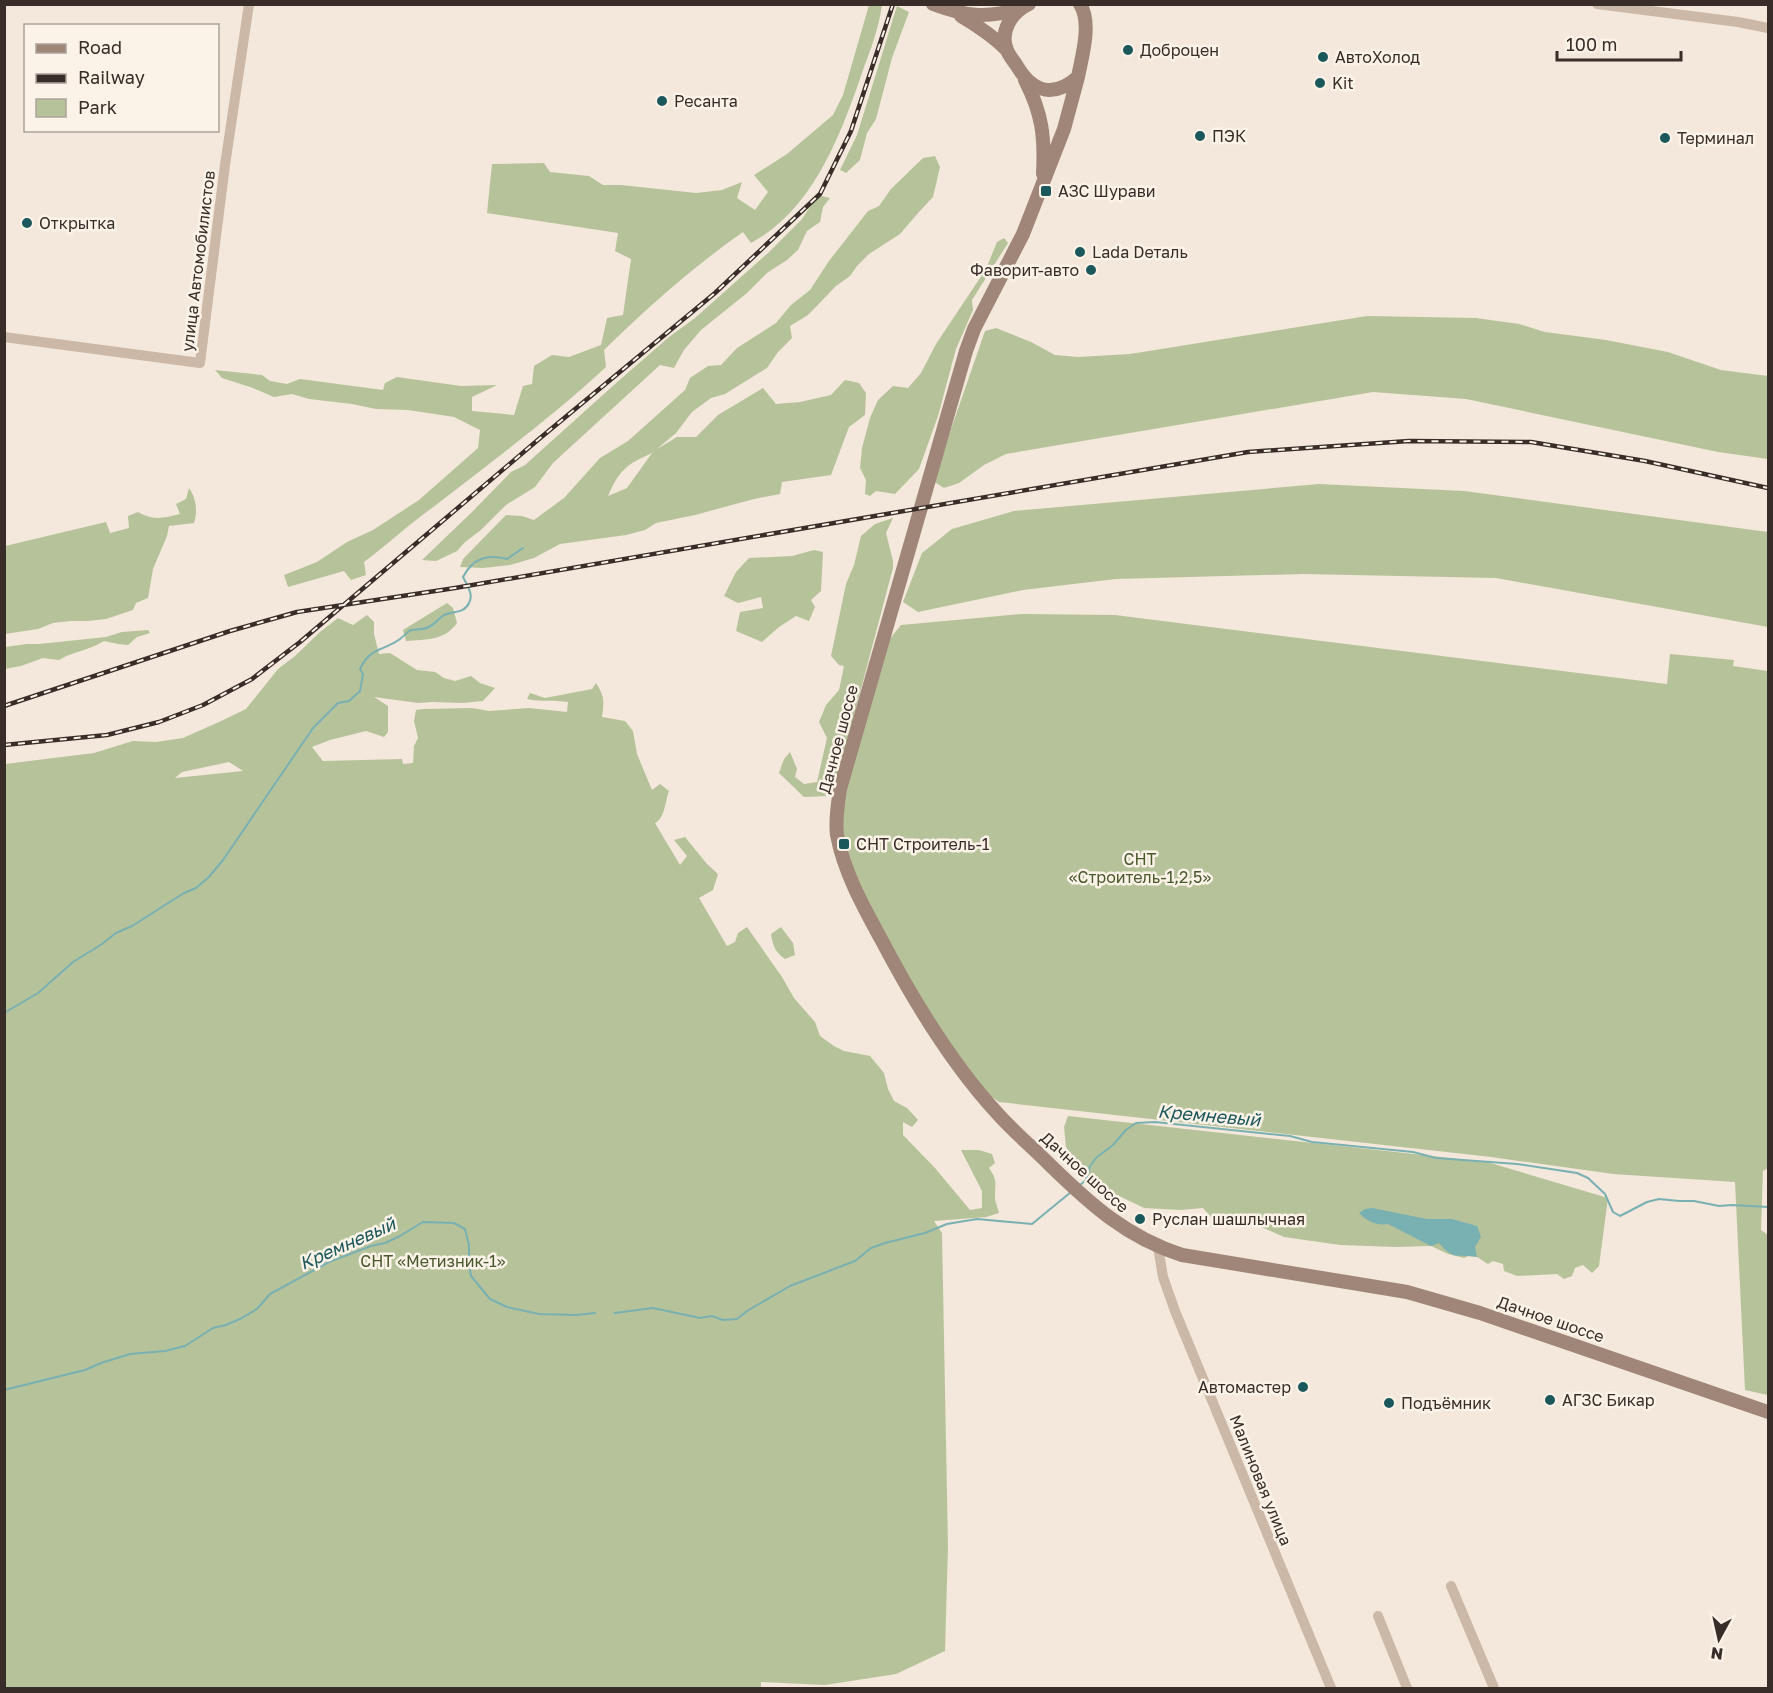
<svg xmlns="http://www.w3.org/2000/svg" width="1773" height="1693" font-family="'Golos Text',sans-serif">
<rect width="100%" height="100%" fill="#f3e8db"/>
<path fill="#b6c39a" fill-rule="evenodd" d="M869,5H882C879,27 871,49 863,70C841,134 814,209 751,243L743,232C693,267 648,307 604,350L606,367C551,418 491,462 432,508C408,525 387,545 364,562L366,575L351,580L344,571L288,587L284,575L317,562L347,542L373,530L419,500L478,448L480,430L454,417L408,410L376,409L352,404L309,399L292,394L274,397L253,388L222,378L215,370L262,375L270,381L287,384L300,379L383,390L385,383L397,377L461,386L497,385L472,397V411L514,415L523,386L532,384L534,366L552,355L569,357L601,345L607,318L623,315L631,259L615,251L618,233L487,213L492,164L544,163L550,172L589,176L603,185H621L696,193L722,190L742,182L737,198L755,210L768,192L754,175L787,154L833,115L843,95Z
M897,6L909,12L892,58L876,119L867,133L860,160L846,173L840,170L857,135Z
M935,156L940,167L933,197L919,212L900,234L869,254L857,266L850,276L836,286L808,315L790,326L792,338L778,352L767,368L725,394L711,398L692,412L676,433L657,449L677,437H696L718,415L763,388L776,404L800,402L831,395L845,380L859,383L866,393L865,415L849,427L831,475L782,482L780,494L754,499L695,515L656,523L645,530L626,535L560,544L534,558L510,565L483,568L460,567L463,559L506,515L522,516L534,520L564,498L600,458L628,441L685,390L690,378L708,366L721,365L737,348L776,323L791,305L810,290L829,261L868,211L879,206L891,189L923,158ZM652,453L627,488L608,496C620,469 626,465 652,453Z
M818,195L830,198L823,207L820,222L807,231L798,250L787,260L767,273L747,293L701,330L684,350L674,368L660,365L553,463L535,487L506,505L481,530L465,542L457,551L436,561L422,560L472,512L511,472L525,465L615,384L669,337L695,318L768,253L802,219Z
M1004,238L1008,243L972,300L973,310L956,349L938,416L919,469L895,494L876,491L870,496L865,494L866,480L860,468L862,448L870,418L878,400L893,386L908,388L921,373L936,344L986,269L997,242Z
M1367,316L1476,318L1519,324L1545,332L1606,340L1668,352L1721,370L1768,376V459L1718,452L1466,399L1373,392L1006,454L984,465L959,483L944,488L933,481L985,331L996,328L1031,342L1055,355L1078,357L1130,354Z
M1319,484L1464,491L1768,532V627L1496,578L1303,574L1116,579L1023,590L918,612L903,602L922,553L952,529L1014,511Z
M189,488C196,498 198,511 194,523L169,526L167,536L153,569L148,598L136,603L133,610L106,619L87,621H71L53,623L38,629L5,634V546L106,522L110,533L129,528L128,516L138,512C154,521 163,518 180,514L176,504L186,499Z
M893,518L886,533L893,561V568L857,704L838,789L830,796L804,797L779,773L784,759L790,752L797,769L795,777L804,784L817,782L827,738L819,722L826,705L839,690L844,666L839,665L831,656L846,584L854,565L861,536L875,524Z
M814,550L823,552L821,591L811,600L815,607L809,621L796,616L779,627L762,642L736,631L740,612L763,608L761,597L738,603L724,596L736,572L749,558L792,556Z
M447,603L453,608L457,623C444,641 427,639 406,641L403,630Z
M1022,614L1115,615L1667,684L1670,654L1734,660L1733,666L1768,671V1168L1763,1171L1761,1230L1768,1235V1395L1745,1390L1735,1182L1613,1174L1491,1157L999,1102L982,1090L925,1012L860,895L843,842L842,797L888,641L901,625Z
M367,615L374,622V634L379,654L390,653L417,670L435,672L444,678L455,681L471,676L480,683L495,688L483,701L462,703L432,702L418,703L374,697L388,706V732L384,737L366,731L330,740L312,747L323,761L402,759L403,764L413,763L414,746L418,738L414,721L416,710L423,709L472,708L489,711L529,708L567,712L568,702C554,700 541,702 527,699L530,693L545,698L592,689L596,683C605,697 604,701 602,717L625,721L633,731L637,754L652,790L660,784L669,791C665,802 665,818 655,823L680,865L687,856L674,840L685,837L707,864L718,874L713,890L699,898L727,946L735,942L738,933L747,927L782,977L794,998L815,1022L820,1036L834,1046L844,1051L870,1056L884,1073L888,1089L894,1101L907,1108L918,1120L912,1127L903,1122V1135L935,1168L970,1210L982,1208V1191L961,1150H979L992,1154L995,1163L989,1168C998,1181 995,1182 995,1197C995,1202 998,1208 999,1213L986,1217L934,1221L942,1233L948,1547L945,1651L896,1674L825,1685L761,1682V1688H5V764L94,753L133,741L156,742L183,738L219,722L246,709L278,669L295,656L320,632L338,618L353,625ZM229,762L243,771L175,778L182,772Z
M148,630L150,633L137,637L128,645L118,644L104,641C88,651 73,651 59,660L43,658L21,666L5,669V647L27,644H39L106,637L122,632Z
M781,927L793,943L795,955L785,959C775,952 773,946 771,934Z
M1068,1116L1487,1162L1608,1198L1599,1266L1592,1273L1583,1265L1575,1268L1572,1276L1564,1279L1557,1274L1517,1276L1504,1271L1503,1264L1493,1261L1488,1264L1477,1257L1469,1256L1464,1258L1448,1254L1431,1246L1396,1247L1340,1245L1284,1237L1246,1220L1217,1224L1203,1208L1181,1210L1144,1208L1086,1180L1066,1147L1064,1127Z"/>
<path fill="#79b0b2" d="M1372,1208L1427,1219H1452L1477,1226L1481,1237L1475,1247L1477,1257C1457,1254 1454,1261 1439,1243L1431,1246L1388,1224C1376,1226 1367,1221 1359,1213L1365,1209Z"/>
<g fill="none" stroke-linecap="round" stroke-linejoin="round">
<path stroke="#79b0b2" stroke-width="2" d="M4,1013L38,993L73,962L102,944L116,933L132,926L184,893L196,888L209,877L223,860L313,728L338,703L349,701L360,691L363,674L360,669C370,647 384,651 400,639C404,636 407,632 411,630C418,629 423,630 429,627C435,624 439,618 444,615C452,611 464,614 469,603C474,595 467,585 463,577C473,558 487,554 507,559L523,548
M1080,1185L1086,1180L1090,1166L1097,1157L1113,1145L1126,1130L1136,1123L1155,1122L1290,1136L1312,1142L1413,1152L1436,1158L1517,1164L1577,1173L1588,1178L1605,1194L1613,1212L1620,1216L1647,1202L1659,1199L1679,1201H1694L1719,1206L1732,1205L1768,1207
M615,1313L653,1308L700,1318L712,1316L723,1320L737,1319L747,1311L790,1286L855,1261L871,1248L885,1243L925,1233L947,1224L977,1219L1032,1224L1071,1192
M4,1390L85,1370L101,1363L130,1354L165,1351L185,1346L213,1328L226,1325L240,1319L257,1309L270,1294L329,1262L371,1246L385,1243L400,1236L423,1222L454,1223L465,1229L469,1245V1263L471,1276L490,1299L507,1307L539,1314L576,1315L595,1313"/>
<path stroke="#ccb8a7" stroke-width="10" d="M1597,4L1738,22L1768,28
M4,337L200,363L225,165L249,4
M1158,1247L1163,1277L1175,1311L1331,1688
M1451,1586L1494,1688
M1378,1616L1407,1688"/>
<path stroke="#a08678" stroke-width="14" d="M933,4C965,16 986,19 1019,9
M1029,4C1012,12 999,31 1007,50C1009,56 1014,61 1017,66C1033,93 1054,98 1078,77C1082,56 1092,23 1080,4
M961,16C978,26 993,36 1007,50
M1078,77L1064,129L1023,234L974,329L966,351L840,789C838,804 835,819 837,835C844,872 863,906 881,939C913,1000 950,1062 997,1113C1013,1131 1032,1147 1049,1164C1090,1204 1126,1237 1182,1255L1407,1292L1480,1313L1768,1412
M1025,80C1042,113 1045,136 1043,174"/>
<defs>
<path id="rail" d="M4,706L230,631L297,612L455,588L1248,452L1409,441L1531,442L1645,461L1768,488
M4,745L107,735L159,722L203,705L252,679L300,642L539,439L715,293L820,194L851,131L893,4"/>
</defs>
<use href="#rail" stroke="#382d28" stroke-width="4.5"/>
<use href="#rail" stroke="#fbf2e8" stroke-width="2" stroke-dasharray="7" stroke-linecap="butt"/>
</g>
<g fill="#1b585c" stroke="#fbf2e8" stroke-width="2">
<circle cx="1128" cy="50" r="6"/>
<circle cx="1323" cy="57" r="6"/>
<circle cx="1320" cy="83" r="6"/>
<circle cx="662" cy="101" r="6"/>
<circle cx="1200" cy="136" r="6"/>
<circle cx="1665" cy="138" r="6"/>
<rect x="1040" y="185" width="12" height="12" rx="3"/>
<circle cx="27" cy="223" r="6"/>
<circle cx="1080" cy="252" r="6"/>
<circle cx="1091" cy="270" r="6"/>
<rect x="838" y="838" width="12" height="12" rx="3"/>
<circle cx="1140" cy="1219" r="6"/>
<circle cx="1303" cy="1387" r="6"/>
<circle cx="1550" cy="1400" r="6"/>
<circle cx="1389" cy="1403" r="6"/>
</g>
<g text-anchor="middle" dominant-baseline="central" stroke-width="5" stroke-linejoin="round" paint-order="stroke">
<g font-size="16" fill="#382d28" stroke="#fbf2e8" text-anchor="start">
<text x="1140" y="50">Доброцен</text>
<text x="1335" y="57">АвтоХолод</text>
<text x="1332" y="83">Kit</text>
<text x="674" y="101">Ресанта</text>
<text x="1212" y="136">ПЭК</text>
<text x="1677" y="138">Терминал</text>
<text x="1058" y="191">АЗС Шурави</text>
<text x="39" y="223">Открытка</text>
<text x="1092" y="252">Lada Dеталь</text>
<text x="1079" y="270" text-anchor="end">Фаворит-авто</text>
<text x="856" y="844">СНТ Строитель-1</text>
<text x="1152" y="1219">Руслан шашлычная</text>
<text x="1291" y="1387" text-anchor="end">Автомастер</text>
<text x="1562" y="1400">АГЗС Бикар</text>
<text x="1401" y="1403">Подъёмник</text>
</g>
<g font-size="16" fill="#382d28" stroke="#fbf2e8">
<text transform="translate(198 261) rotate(-83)">улица Автомобилистов</text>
<text transform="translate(838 739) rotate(-75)">Дачное шоссе</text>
<text transform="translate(1085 1172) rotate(42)">Дачное шоссе</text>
<text transform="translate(1551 1319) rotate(19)">Дачное шоссе</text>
<text transform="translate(1261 1480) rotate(68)">Малиновая улица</text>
</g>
<g font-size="16" fill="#47582a" stroke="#fbf2e8">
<text x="1140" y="859">СНТ<tspan x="1140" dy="18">«Строитель-1,2,5»</tspan></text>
<text x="433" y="1261">СНТ «Метизник-1»</text>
</g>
<g font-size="18" font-style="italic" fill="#1b585c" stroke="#fbf2e8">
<text transform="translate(1209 1115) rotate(5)">Кремневый</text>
<text transform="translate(347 1243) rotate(-24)">Кремневый</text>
</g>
</g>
<rect width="1773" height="1693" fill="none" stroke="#382d28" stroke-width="12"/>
<rect x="24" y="24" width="195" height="108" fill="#fbf2e8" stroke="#ada39b" stroke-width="1.5"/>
<rect x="36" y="44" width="30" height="9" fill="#a08678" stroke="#ada39b" stroke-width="1.5"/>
<text x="78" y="54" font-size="18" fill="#382d28">Road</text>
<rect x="36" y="74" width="30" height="9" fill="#382d28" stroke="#ada39b" stroke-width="1.5"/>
<text x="78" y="84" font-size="18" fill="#382d28">Railway</text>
<rect x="36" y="99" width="30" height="18" fill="#b6c39a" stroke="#ada39b" stroke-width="1.5"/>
<text x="78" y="114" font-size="18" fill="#382d28">Park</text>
<g transform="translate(1719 1639) rotate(188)" stroke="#fbf2e8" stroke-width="4.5" paint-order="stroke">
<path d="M0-4.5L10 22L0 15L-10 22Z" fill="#382d28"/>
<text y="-9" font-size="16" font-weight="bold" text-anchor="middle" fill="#382d28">N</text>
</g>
<path d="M1557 51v9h124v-9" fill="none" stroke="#382d28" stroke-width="3"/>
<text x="1566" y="51" font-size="18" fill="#382d28" stroke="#fbf2e8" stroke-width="4.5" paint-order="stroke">100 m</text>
</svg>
